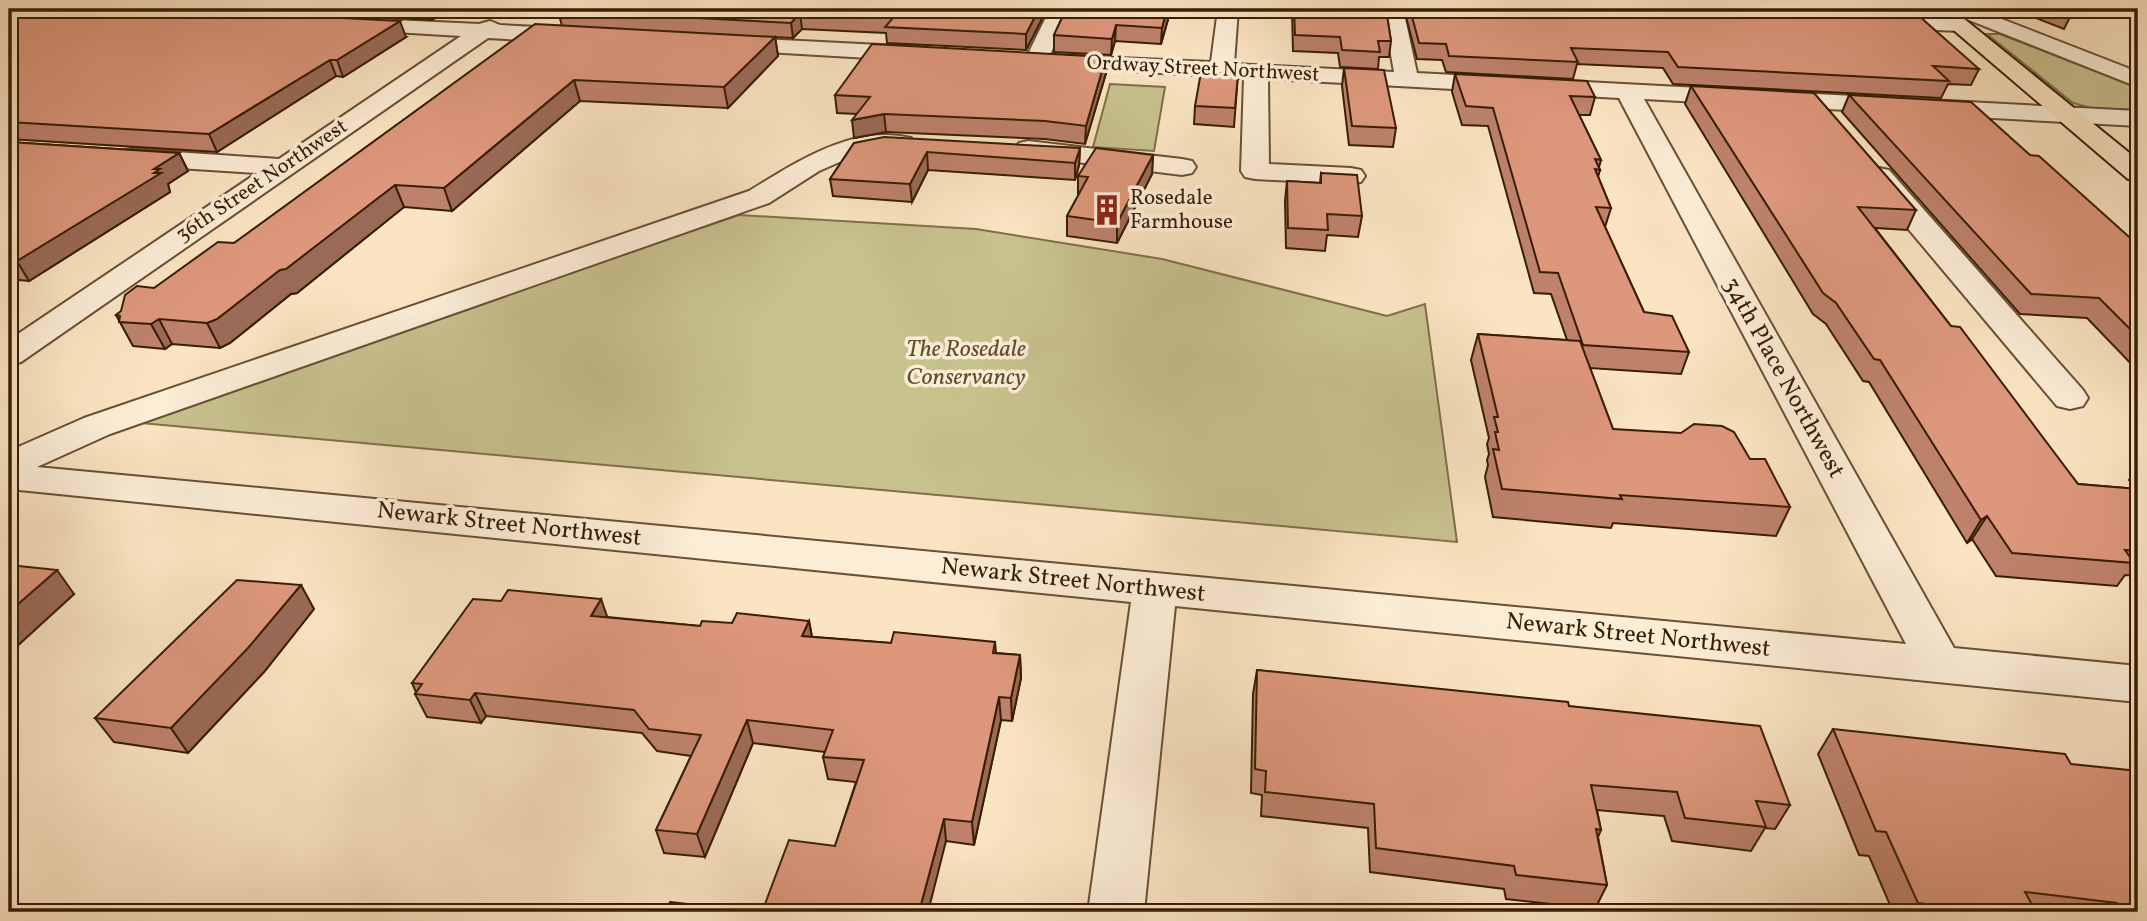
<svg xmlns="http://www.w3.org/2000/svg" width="2147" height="921" font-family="Vollkorn,serif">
<rect width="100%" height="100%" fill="#fbe4c2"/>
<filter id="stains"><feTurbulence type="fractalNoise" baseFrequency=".00286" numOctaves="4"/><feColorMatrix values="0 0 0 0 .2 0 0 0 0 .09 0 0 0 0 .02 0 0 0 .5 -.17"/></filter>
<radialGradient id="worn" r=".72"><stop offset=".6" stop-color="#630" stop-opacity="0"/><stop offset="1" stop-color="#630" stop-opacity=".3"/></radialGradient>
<path fill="#c7c18e" stroke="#806f49" stroke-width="2" d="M1987,34H2000L2138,88V110L2091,108L2073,103Z
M1110,84L1165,87L1154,151L1093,147Z
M739,215L976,229L1162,259L1387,316L1425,304L1457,542L130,422Z"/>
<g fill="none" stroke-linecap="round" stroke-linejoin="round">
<defs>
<path id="minor" d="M1050,9H1070L1050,55L1211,62L1218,9H1238L1234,64L1394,72L1383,9H1403L1417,73L2138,111V126L1644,99L1954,648L2138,666V702L1175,606L1144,912H1088L1131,602L9,489V451L84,418L749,191C797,162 852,124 911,138L915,144L911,150L851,157L819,171L769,203L110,434L37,467L1906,644L1619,98L1268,79L1269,164L1351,168L1361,170L1365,176L1361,182L1351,184L1255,179L1245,177L1241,171L1244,78L1028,65L1025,60Z
M1948,9H1976L2138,72V87L1951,13Z
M1876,16L1959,19L1970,25L1959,31L1868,27L1865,22Z
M351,18L479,24L490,21L500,25L574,29L585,36L574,43L488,38L21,362L9,365V340L257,173L132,165L123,163L119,157L123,151L132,149L279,159L461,36L343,29L340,24L343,19Z
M725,37L920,47L931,54L920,61L717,49L714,44L717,39Z
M1028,141L1182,159L1192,161L1196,167L1192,173L1182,175L1019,155L1015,149L1019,143Z
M1879,168L1889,170L2083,390L2088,398L2083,406L2070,409L2057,406L1869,182L1865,176L1869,170Z"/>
<path id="major" d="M1929,9H1952L2138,160V181L2128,179Z"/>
</defs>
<use href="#minor" stroke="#694f34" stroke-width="4"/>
<use href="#major" stroke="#381d04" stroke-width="4"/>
<use href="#minor" fill="#fcedd7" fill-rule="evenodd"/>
<use href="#major" fill="#fbe4c2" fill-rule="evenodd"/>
</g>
<path fill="#be826b" stroke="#381d04" stroke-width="2" d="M9,9L406,37L343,77L336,76L217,152L9,139Z
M219,9H460L455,12L446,11L432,20Z
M561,9H1047L1026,50L887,43L886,33L802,29L793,38L775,37L778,56L728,108L580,101L452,211L404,207L297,293L291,294L230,343L220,348L172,344L165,349L133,346L116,315L154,288L234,243L562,26L558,11Z
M1066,9H1171L1161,44L1115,41L1111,55L1054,52V35Z
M1281,9H1386L1391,41L1389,57H1379L1378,69L1340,67L1338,53L1293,51L1292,11L1281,10Z
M1404,9H1750L1979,69L1971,85L1948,84L1941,98L1673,84L1663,68L1577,64L1573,79L1446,72L1442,60L1417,59Z
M1788,9H1903L1901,14Z
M2013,9H2073L2072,13L2064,29Z
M1106,57V73L1085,144L1045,139L886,132L854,138L857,114L837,113L835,95Z
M1344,68L1396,128L1393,147L1349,145L1342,86Z
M1238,74L1234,127L1194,124L1195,106Z
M1455,74L1595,97L1590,115H1579L1601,160L1599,167L1600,170L1598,177L1611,208L1605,227L1644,312L1689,352L1681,374L1590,368L1613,429L1750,459L1790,507L1776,536L1613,523L1611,528L1493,517L1485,477L1488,465L1487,460L1489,454L1487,444L1489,438L1471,360L1478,334L1567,340L1551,294L1534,293L1488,126L1462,125L1452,92Z
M1691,86L1916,210L1907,230L1875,228L1951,326L2078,484L2137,489L2129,480L2138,467V576L2125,575L2117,586L1996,576L1972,539L1967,543L1869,382L1863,381L1826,324L1813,314L1685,104Z
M1849,95L2030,155L2138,245V371L2087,318L2020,314L1842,112Z
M9,142L179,153L188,171L168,184L170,192L29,281L9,279Z
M854,143L1080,148L1079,165L1075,180L928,170L912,202L833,196L830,179Z
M1153,155L1152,174L1117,243L1067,236V216L1078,196V176Z
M1321,173L1362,216L1358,237L1327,235L1325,251L1286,248L1285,201L1287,181L1320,183Z
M9,565L74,594L15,648L9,647Z
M314,609L264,672L188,753L114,742L95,718Z
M607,617L700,626L732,623L809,621L812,637L891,643L995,642L996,653L1020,655L1021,678L1012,721L1001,720L974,845L946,841L835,846L856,782L828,779L823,757L825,752L753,743L705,857L664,853L656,830L691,756L657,751L642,733L486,716L481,723L427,717L415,694L416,692L412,683Z
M1257,670L1569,706L1790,805L1775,829L1765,828L1751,851L1672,841L1664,816L1597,810L1601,830L1598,837L1607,885L1595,909L1506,899L1504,889L1370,872L1368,828L1261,816L1262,795L1251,793L1253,694Z
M1833,729L2138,912H1893L1869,856L1859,855L1818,754Z"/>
<path fill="#9b6a57" stroke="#381d04" stroke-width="2" d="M428,9H445L446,11L432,20Z
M1039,9H1047L1026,50V34Z
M1167,9H1171L1161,44L1162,28Z
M800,13L802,29L793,38L791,23Z
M400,21L406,37L343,77L337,60Z
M1116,25L1115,41L1111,55L1112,39Z
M775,37L778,56L728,108L724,87Z
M1106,57V73L1085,144L1086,126Z
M330,60L336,76L217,152L209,134Z
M574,80L580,101L452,211L444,188Z
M884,114L886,132L854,138L852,120Z
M1080,148L1079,165L1075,180V163Z
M927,152L928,170L912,202L910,184Z
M179,153L188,171L168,184L170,192L29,281L17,261L154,169Z
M1153,155L1152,174L1117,243V223Z
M395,185L404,207L297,293L291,294L230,343L220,348L207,323Z
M159,319L172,344L165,349L151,324Z
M1987,516L1972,539L1967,543L1981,520Z
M57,570L74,594L15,648L9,640V612Z
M301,585L314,609L264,672L188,753L171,728Z
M601,599L609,622L591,616Z
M809,621L813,643L802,636Z
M1020,655L1021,678L1012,721L1011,698Z
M475,693L486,716L481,723L470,700Z
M999,697L1001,720L974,845L972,822Z
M747,720L753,743L705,857L697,834Z
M944,819L946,841L928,912H919Z"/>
<path fill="#dd977c" stroke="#381d04" stroke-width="2" d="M9,9H170L400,21L337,60H330L209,134L9,122Z
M561,9H1039L1026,34L885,27L893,18L800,13L791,23L558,11Z
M1066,9H1167L1162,28L1116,25L1112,39L1054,35Z
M1294,9H1386L1391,41H1378L1380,52L1342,50L1340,37L1295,35Z
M1410,9H1750L1919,16L1979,69L1933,66L1949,81L1678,67L1668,52L1571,48L1578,62L1449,56L1446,44L1419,43Z
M2060,9H2073L2072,13Z
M535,24L775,37L724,87L574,80L444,188L395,185L286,269L280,270L217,319L207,323L159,319L151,324L119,322L120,316L116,315L121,311L125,295L137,286L154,288L218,242L234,243Z
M872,44L1106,57L1086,126L1045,121L884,114L852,120L870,97L835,95Z
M1344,68L1384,70L1396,128L1352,126Z
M1201,72L1238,74L1235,108L1195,106Z
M1455,74L1587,81L1595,97L1570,96L1601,160L1595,159L1600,170L1595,169L1611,208L1596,207L1644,312L1672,316L1689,352L1583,345L1558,273L1540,272L1493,108L1466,106Z
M1691,86L1814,93L1916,210L1858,207L1951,326L1960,327L2078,484L2138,489V551L2125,550L2134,563L2012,553L1987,516L1981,520L1880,360L1874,359L1836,303L1823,293Z
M1849,95L1971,102L2030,155L2039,156L2138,245V337L2099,298L2031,294Z
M884,137L1080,148L1075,163L927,152L910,184L830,179L854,143Z
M9,142L179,153L154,169H160L154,173H161L17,261H9Z
M1096,148L1153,155L1117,223L1067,216L1088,177L1078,176Z
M1321,173L1357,175L1362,216L1327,214L1328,230L1288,228L1287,181L1321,183Z
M1478,334L1580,341L1613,429L1681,433L1694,424L1722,426L1734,432L1750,459H1765L1790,507L1620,495L1622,499L1502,489L1493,449L1499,450L1495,432H1498L1494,417H1498Z
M9,565L57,570L9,612Z
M237,580L301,585L248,648L171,728L95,718Z
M508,590L601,599L591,616L700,626L702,621L732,623L737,613L809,621L802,636L891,643L894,632L995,642L993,653L1020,655L1011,698L999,697L972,822L944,819L919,912H762L789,840L835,846L864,760L823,757L833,730L747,720L697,834L656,830L701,735L649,729L634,710L475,693L470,700L415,694L422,684L412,683L473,599L501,601Z
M1257,670L1568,702L1569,706L1760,726L1790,805L1756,801L1766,827L1685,818L1677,792L1591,785L1601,830L1596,829L1607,885L1516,875L1514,866L1376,848L1374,804L1265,792L1266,771L1255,769Z
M1833,729L2065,754L2071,764L2138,771V912H2125L2117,903L2025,892L2036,912H1990L1918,903L1886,832L1876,831Z
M670,902L759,912H666Z
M110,907L155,912H106Z"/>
<defs>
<symbol id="building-bare" viewBox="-9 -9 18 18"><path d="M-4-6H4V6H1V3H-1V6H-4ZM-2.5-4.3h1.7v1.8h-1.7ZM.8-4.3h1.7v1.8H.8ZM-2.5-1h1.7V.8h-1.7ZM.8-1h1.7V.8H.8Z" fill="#8f2418" stroke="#fcedd7" stroke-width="2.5" paint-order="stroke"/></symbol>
</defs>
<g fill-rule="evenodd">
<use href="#building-bare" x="1085" y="188" width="44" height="44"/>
</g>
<g text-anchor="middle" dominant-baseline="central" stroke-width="7" stroke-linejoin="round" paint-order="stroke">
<g font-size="21" fill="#381d04" stroke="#fcedd7">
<text transform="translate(1203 69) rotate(3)">Ordway Street Northwest</text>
<text transform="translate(262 181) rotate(-34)">36th Street Northwest</text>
</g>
<g font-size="21" fill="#381d04" stroke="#fcedd7" text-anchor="start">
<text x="1130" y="198">Rosedale<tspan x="1130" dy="24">Farmhouse</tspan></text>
</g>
<g font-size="24" font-style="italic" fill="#634e2d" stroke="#fcedd7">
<text x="966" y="350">The Rosedale<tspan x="966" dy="28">Conservancy</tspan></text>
</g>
<g font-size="24" fill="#381d04" stroke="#fcedd7">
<text transform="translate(1783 378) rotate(61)">34th Place Northwest</text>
<text transform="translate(509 525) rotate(6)">Newark Street Northwest</text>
<text transform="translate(1073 581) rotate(6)">Newark Street Northwest</text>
<text transform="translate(1638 636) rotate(6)">Newark Street Northwest</text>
</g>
</g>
<rect width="2147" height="921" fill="none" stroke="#fbe4c2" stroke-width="35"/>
<rect x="10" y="10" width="2126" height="900" fill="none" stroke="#381d04" stroke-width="3.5"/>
<rect x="18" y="18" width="2112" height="886" fill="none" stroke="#381d04" stroke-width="2"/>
<rect width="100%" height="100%" filter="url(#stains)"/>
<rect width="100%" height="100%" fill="url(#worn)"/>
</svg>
